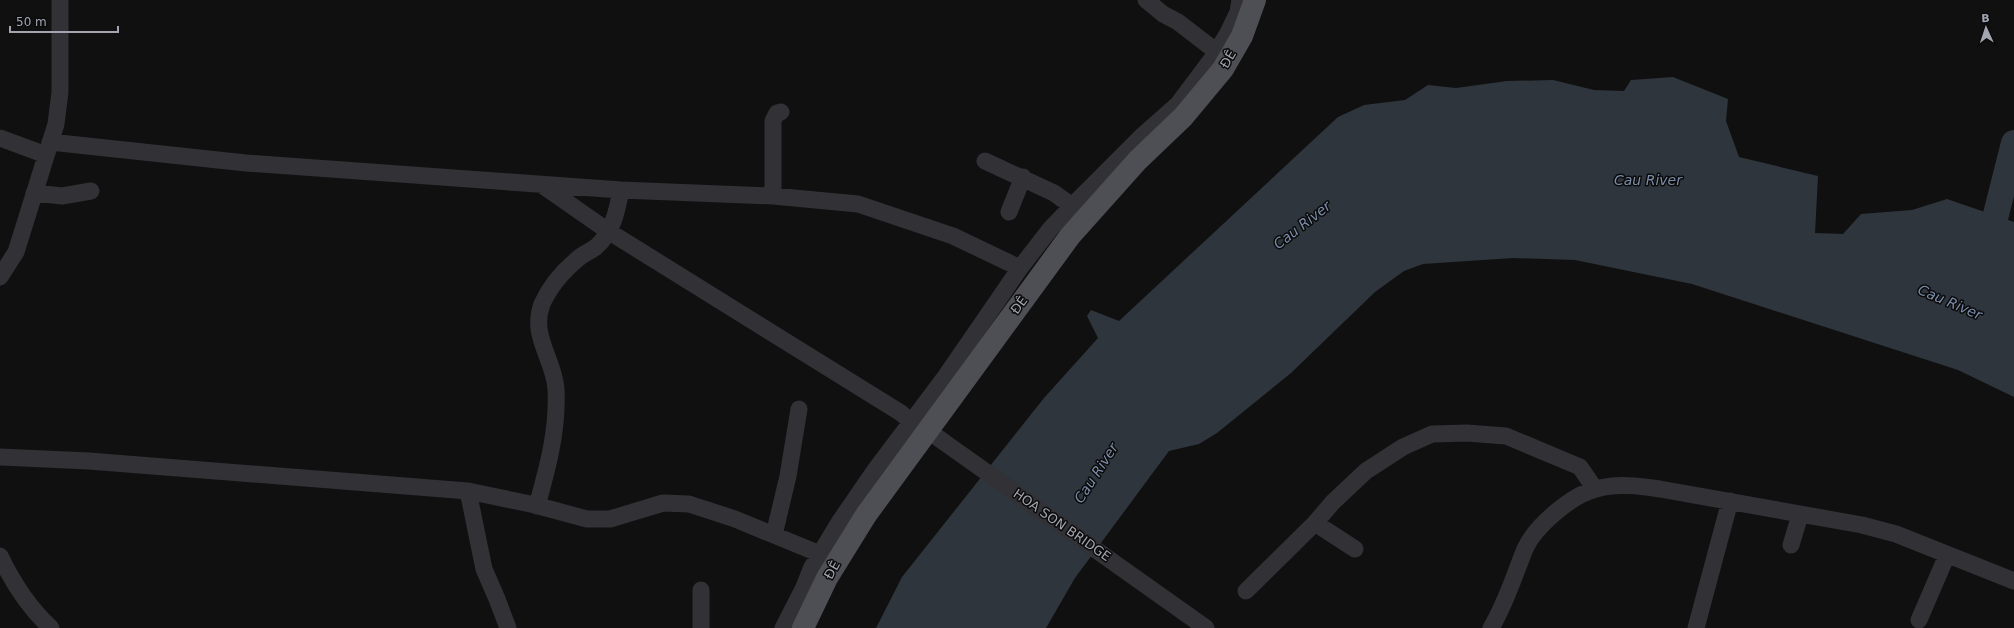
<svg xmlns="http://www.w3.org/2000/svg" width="2014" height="628" font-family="'DejaVu Sans',sans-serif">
<rect width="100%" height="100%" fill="#101011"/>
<path fill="#2f353c" d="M1673,77L1728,99L1726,121L1739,157L1818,176L1815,233L1843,234L1861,214L1912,210L1947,199L2014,222V397L1958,370L1692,284L1575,260L1513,258L1423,264L1404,271L1375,292L1291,373L1217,433L1199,444L1169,451L1075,578L1046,628H876L902,577L1044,398L1098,338L1087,316L1091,310L1119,321L1338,117L1364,105L1405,100L1428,85L1456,88L1507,81L1553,80L1594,90L1624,91L1631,80Z"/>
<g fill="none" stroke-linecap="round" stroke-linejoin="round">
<path stroke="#2f353c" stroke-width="26" d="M1987,250L2014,143"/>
<path stroke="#313136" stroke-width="17" d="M1146,0L1163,14L1178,22L1217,52
M0,138L46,155
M50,142L246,163L621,190L773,196L858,204L953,236L1020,268
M985,161L1054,193L1072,206
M542,185L608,231L901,413L911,422L927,430L1206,628
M34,193L62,196L91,191
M773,196V121L777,113L781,112
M1009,212L1023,177
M0,277L16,252L56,124L60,92V0
M0,457L89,461L468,491L535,505L587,519H610L663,503L689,504L735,519L820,554
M468,491L484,569L497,599L508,628
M537,506C548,466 558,430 556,389C554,359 530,336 542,304C550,286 565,269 580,257C585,253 591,251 596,247C613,232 617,211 621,190
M1315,523L1355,549
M774,535L788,476L799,409
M1791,545L1800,515
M0,556C13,583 29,608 51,628
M1246,591L1315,523L1333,502L1366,471L1403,447L1432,434L1467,433L1506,436L1580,467L1595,489
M1919,620L1947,555
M701,628V590
M783,628L804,587L811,569L840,521L875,470L945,377L1020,268L1051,228L1072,206L1143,135L1178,104L1214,56L1228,33L1238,12L1240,0
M1491,628C1506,603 1514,576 1525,549C1535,526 1572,495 1596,489C1617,483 1639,486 1660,489L1862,525L1896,534L2014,581
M1696,628L1730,501"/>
<path stroke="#4e4e55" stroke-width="22" d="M803,628L827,578L866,515L1070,236L1138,160L1183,117L1223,69L1242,36L1255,0"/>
</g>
<g text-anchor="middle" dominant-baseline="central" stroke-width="3" stroke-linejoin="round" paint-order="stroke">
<g font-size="13" fill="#a3a5b1" stroke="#0b0b0c">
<text transform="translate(1228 59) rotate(-59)">ĐÊ</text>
<text transform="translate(1019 305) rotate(-54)">ĐÊ</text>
<text transform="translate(1062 525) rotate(35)">HOA SON BRIDGE</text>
<text transform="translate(832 570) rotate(-61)">ĐÊ</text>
</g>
<g font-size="14" font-style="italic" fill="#7c8da9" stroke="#0b0b0c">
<text x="1648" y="180">Cau River</text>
<text transform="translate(1302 225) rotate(-38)">Cau River</text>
<text transform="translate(1950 302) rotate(23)">Cau River</text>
<text transform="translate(1096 473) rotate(-57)">Cau River</text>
</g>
</g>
<g transform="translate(1986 28) rotate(357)" stroke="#0b0b0c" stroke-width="3" paint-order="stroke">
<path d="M0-3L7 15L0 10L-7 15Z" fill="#a3a5b1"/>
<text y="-6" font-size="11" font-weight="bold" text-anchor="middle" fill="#a3a5b1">B</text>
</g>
<path d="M10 26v6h108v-6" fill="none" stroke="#a3a5b1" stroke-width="2"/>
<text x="16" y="26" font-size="12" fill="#a3a5b1" stroke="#0b0b0c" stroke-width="3" paint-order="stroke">50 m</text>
</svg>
